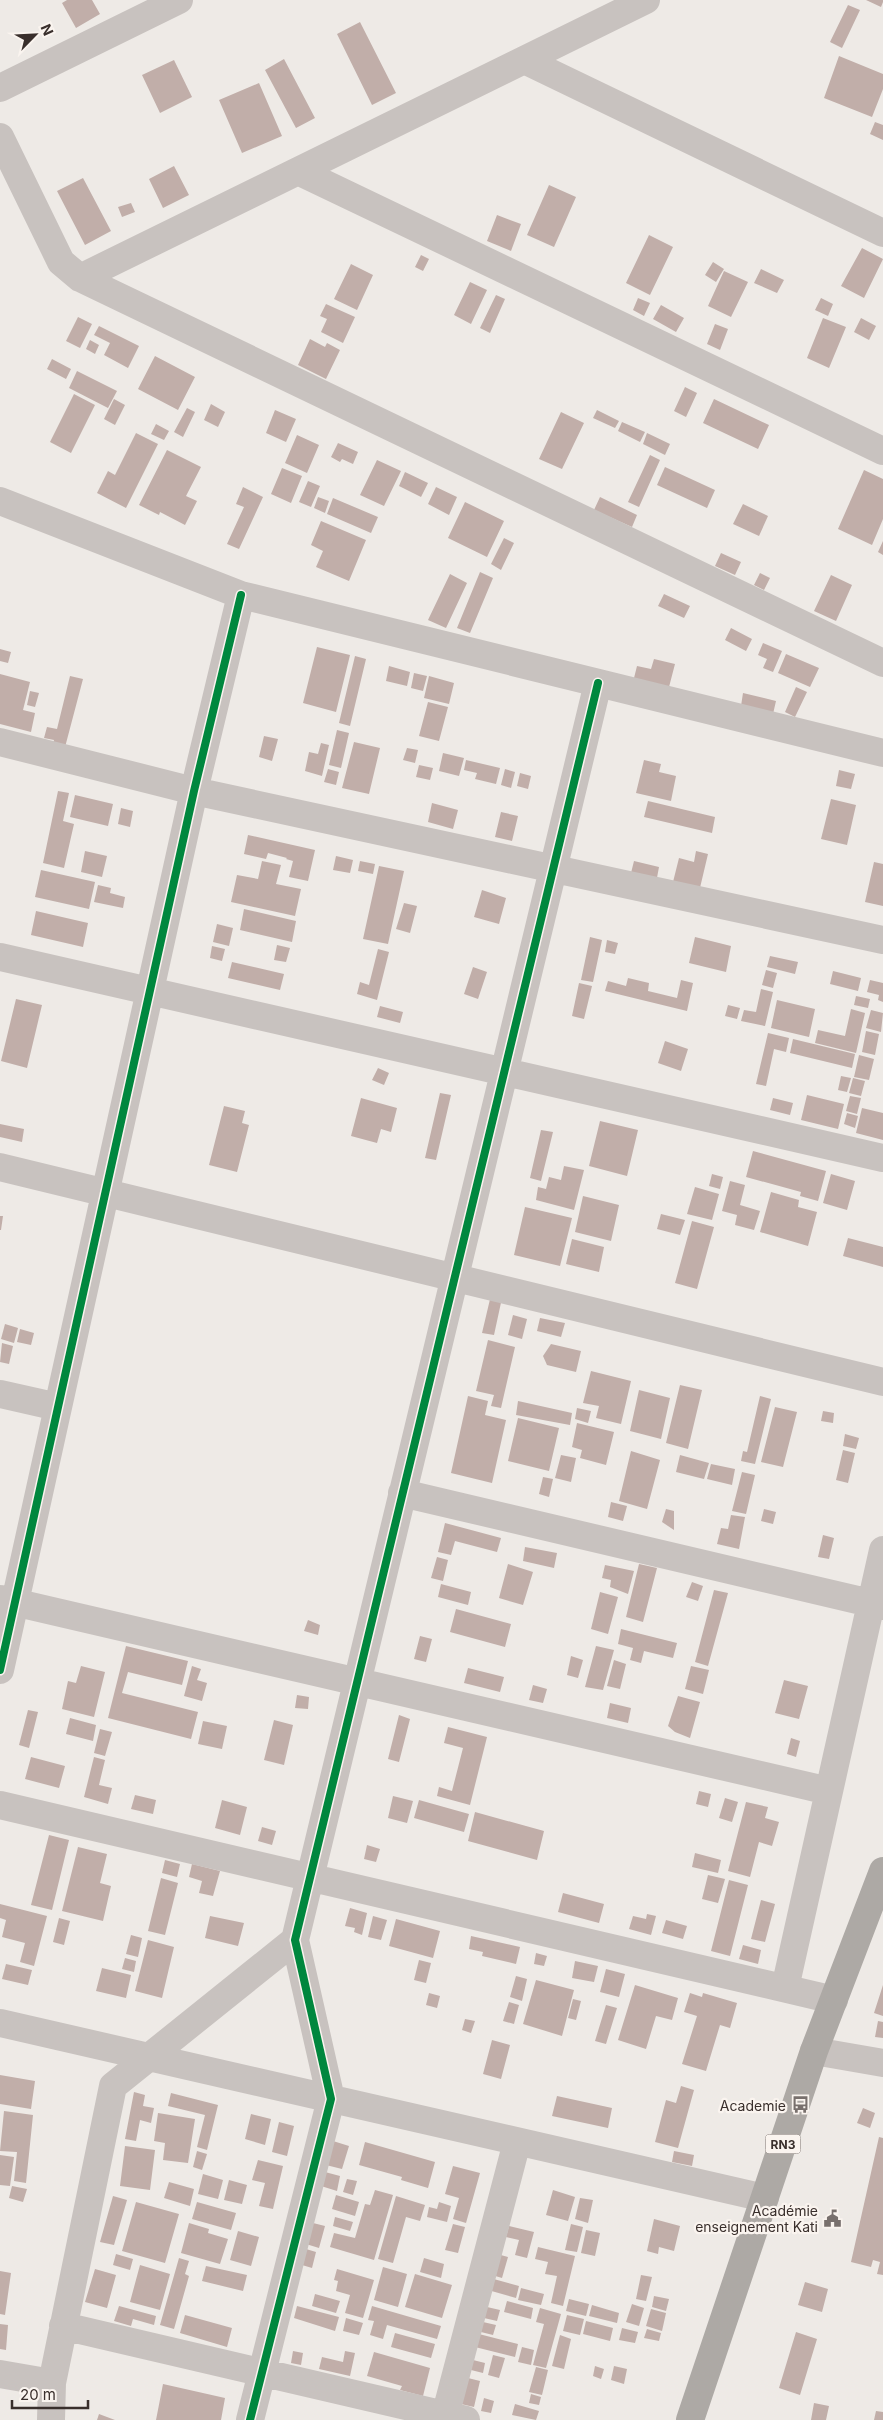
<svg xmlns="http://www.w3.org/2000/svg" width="883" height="2420" font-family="Inter,sans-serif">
<rect width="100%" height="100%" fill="#eeeae6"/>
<path fill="#c1aea9" d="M67,0H92L100,14L76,28L62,3Z
M866,0H883V2L881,7Z
M848,5L860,10L842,48L830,42Z
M360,22L396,93L372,105L337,34Z
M839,56L883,74V89L872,117L824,98Z
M284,59L315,118L296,128L265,70Z
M174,60L192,97L160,113L142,75Z
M259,83L282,136L242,153L219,100Z
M875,122L883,125V140L870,134Z
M174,166L189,195L163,208L149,179Z
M83,178L111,231L85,245L57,191Z
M549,185L576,197L554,247L527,235Z
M131,203L135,212L122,217L118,207Z
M497,215L521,224L511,251L487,241Z
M649,235L673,247L650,295L626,283Z
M862,248L883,259L864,298L841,286Z
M421,255L429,259L423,271L415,267Z
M713,262L724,269L716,282L705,275Z
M351,264L373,275L357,310L334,299Z
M761,269L784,280L777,293L754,283Z
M724,271L748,282L731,317L708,306Z
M470,282L487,290L471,324L454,315Z
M496,295L505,299L490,333L480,328Z
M638,298L650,303L644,316L633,310Z
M821,298L833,304L828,316L815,310Z
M326,304L355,317L343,343L321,332L327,319L320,316Z
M661,305L684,318L676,332L653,319Z
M78,317L92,324L80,348L66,341Z
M823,318L846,327L829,368L807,358Z
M861,318L876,326L869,340L854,332Z
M715,324L728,329L720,350L707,344Z
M99,326L139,346L128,368L104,355L110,343L94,335Z
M310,339L325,347L327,343L340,350L326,379L298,365Z
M90,340L99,345L95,354L86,349Z
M155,356L195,377L178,410L138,389Z
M52,359L71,369L66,379L47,369Z
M77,371L117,391L108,408L69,388Z
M685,387L697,393L686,417L674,411Z
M74,394L95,405L71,453L50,442Z
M114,399L125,405L115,425L104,419Z
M714,399L769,425L758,449L703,423Z
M211,404L225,412L218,427L204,420Z
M187,408L195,412L183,437L174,432Z
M275,410L296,419L286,442L266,433Z
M597,410L619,421L615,428L593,418Z
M561,412L584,423L562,469L539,459Z
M622,422L645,432L640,442L618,431Z
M156,424L169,431L164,440L151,434Z
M136,433L158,444L126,508L97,493L108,471L115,475Z
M647,433L670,444L665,455L643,444Z
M297,435L319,445L307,473L285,463Z
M338,443L358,452L353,464L342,459L340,462L331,457Z
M167,450L201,467L186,496L197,501L185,525L160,512L159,515L139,505Z
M650,455L660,460L639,507L628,502Z
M377,460L401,471L384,506L360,495Z
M665,467L715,490L707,508L657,485Z
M282,468L302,476L291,503L271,494Z
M864,470L883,479V519L872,545L838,529Z
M405,472L428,483L421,497L399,486Z
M308,481L320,486L311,507L299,502Z
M243,487L263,497L239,549L227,544L244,507L236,504Z
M436,487L457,497L449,515L428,504Z
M318,497L329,501L325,513L314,508Z
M600,497L637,515L632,527L594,510Z
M333,498L378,517L371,533L327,514Z
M465,502L504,521L487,557L448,538Z
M743,504L768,516L759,536L733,524Z
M321,521L366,540L349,581L316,567L323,551L311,545Z
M504,538L514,543L501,570L491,564Z
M883,541V555L878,552Z
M721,553L741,562L735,575L715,566Z
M480,572L493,578L470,633L457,628Z
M760,573L770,578L764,590L754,585Z
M450,574L467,583L446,628L428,620Z
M831,575L852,585L836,621L814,611Z
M664,594L690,606L684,618L658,606Z
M731,628L752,639L746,651L725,640Z
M763,643L782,651L773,672L763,668L767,659L758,655Z
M317,647L350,655L336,712L303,703Z
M0,649L11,652L8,663L0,661Z
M786,654L819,668L810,687L778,673Z
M355,656L366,659L350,726L339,723Z
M654,659L675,664L669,687L634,678L637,666L651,669Z
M389,666L410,672L407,686L386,681Z
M414,673L427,676L423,691L411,688Z
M0,674L30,682L23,710L35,713L31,732L0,724Z
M70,676L83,679L64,751L52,748L54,740L44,738L47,727L57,729Z
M429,676L454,683L449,704L424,698Z
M796,687L807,692L795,717L785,712Z
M30,691L39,693L35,707L27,705Z
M743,693L776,701L773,714L741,706Z
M428,702L448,707L439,741L419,736Z
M337,730L349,733L341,768L329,765Z
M264,736L278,739L272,761L259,757Z
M354,742L380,748L369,794L342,788Z
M321,743L329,745L322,776L305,771L309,752L318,754Z
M407,748L418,750L415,763L403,760Z
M443,753L464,758L459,776L439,771Z
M466,760L500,768L496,784L475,779L477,773L464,770Z
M644,760L661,764L659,772L676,776L671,801L636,793Z
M419,765L433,768L430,780L416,777Z
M328,769L339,772L336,785L324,782Z
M505,769L515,772L511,788L501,785Z
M839,770L855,774L851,789L836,786Z
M520,773L531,776L528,789L517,786Z
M58,791L69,793L63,821L74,824L64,868L43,863Z
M75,795L113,804L108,826L70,817Z
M831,799L856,805L847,845L821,839Z
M648,801L715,817L712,833L644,817Z
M432,803L458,810L453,829L428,822Z
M121,808L133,811L130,827L118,824Z
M501,812L518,816L512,841L495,837Z
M248,835L315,850L308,881L289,877L293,861L286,859L287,858L268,853L266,859L244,854Z
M85,851L107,856L102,877L81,872Z
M696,851L708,854L699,892L672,886L679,858L694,862Z
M336,856L353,860L350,873L333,870Z
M262,861L281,865L276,884L301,889L295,916L231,902L237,875L258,879Z
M360,861L375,864L373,874L358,871Z
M634,861L659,867L656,883L630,877Z
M874,862L883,864V906L865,902Z
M379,866L404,871L388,944L363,939Z
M41,870L95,882L89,909L35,897Z
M98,885L111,888L110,893L125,897L123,908L94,902Z
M482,890L506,898L499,924L474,917Z
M404,903L417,906L410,933L396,929Z
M244,909L296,921L292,942L240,930Z
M36,911L88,923L83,947L31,935Z
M217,924L233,928L229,946L213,942Z
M590,937L602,940L593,982L581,980Z
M695,937L731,946L726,972L689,963Z
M607,940L618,943L615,954L605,952Z
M277,945L290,948L286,962L274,960Z
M212,946L225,949L222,961L210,958Z
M378,949L389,952L377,1000L357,994L360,982L369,985Z
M770,956L798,962L795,974L767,967Z
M232,962L284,974L280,990L228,978Z
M473,967L487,972L478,999L464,994Z
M766,970L777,973L773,988L762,985Z
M833,971L861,978L858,991L830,984Z
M628,978L649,983L648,991L677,998L681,980L693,983L687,1011L605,991L608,981L626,986Z
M870,980L883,983V1002L878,1000L879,995L867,992Z
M579,983L592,986L584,1019L572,1016Z
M761,989L773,992L765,1026L741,1021L744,1010L756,1012Z
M856,996L870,999L868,1008L854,1005Z
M16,999L42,1005L27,1068L1,1061Z
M777,1000L815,1009L809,1037L771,1028Z
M728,1005L740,1008L737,1019L725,1016Z
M380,1006L403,1012L400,1023L377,1017Z
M851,1009L865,1013L856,1053L815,1043L818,1030L845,1036Z
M871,1010L883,1013L881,1032L866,1028Z
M866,1031L879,1034L875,1055L862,1052Z
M768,1033L789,1038L786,1052L774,1049L766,1086L756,1084Z
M793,1039L855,1054L852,1068L790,1053Z
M665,1041L688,1049L681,1071L658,1063Z
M859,1055L874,1059L869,1080L854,1077Z
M378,1068L389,1073L384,1085L372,1080Z
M841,1076L851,1078L847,1092L838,1090Z
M853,1078L865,1081L861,1096L849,1093Z
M440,1093L451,1095L436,1160L425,1158Z
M807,1095L844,1104L838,1129L801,1120Z
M850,1096L861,1098L857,1114L846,1111Z
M361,1098L397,1108L391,1132L381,1129L377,1143L351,1136Z
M773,1098L793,1103L790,1115L770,1110Z
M224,1106L245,1111L242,1123L249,1125L237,1172L209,1165Z
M862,1108L883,1113V1140L856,1133Z
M847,1113L858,1116L855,1128L844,1124Z
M600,1121L638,1130L627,1176L589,1166Z
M0,1124L24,1129L22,1142L0,1137Z
M541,1130L553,1132L541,1181L530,1178Z
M753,1151L826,1171L818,1201L800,1196L801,1192L746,1177Z
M564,1166L584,1170L574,1210L536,1200L538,1187L546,1189L549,1177L561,1180Z
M712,1174L723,1177L720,1189L709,1186Z
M831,1174L855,1181L847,1210L823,1203Z
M730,1181L745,1185L740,1205L760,1211L754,1230L735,1225L737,1215L722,1211Z
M695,1187L719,1194L712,1220L687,1214Z
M771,1192L799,1200L798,1207L817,1212L808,1246L760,1232Z
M583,1196L619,1205L611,1241L575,1232Z
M525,1207L572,1218L560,1266L514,1255Z
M661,1214L685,1220L680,1235L657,1229Z
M0,1216H3L1,1230H0Z
M692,1221L714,1227L697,1289L675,1283Z
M848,1238L883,1247V1267L843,1256Z
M572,1239L604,1247L599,1272L566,1264Z
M491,1295L502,1298L494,1335L482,1333Z
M513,1315L527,1319L522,1339L508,1335Z
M540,1318L565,1323L561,1337L537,1331Z
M5,1324L18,1328L14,1343L1,1339Z
M20,1329L34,1333L31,1345L17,1342Z
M488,1340L515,1347L501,1408L491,1406L494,1395L476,1391Z
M2,1343L13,1346L9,1364L0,1362Z
M551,1344L581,1351L576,1372L547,1365L543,1356Z
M591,1371L631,1381L621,1424L596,1418L599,1406L583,1403Z
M680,1385L702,1390L688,1449L666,1443Z
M639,1390L670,1398L661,1439L630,1431Z
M468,1396L488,1401L485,1415L506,1420L492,1483L451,1473Z
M760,1396L771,1399L755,1464L741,1461L743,1451L747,1452Z
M518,1401L572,1413L570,1425L516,1415Z
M775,1407L797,1412L783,1467L761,1462Z
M577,1408L591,1411L588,1423L575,1419Z
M823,1411L834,1413L833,1423L821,1421Z
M518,1418L559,1428L549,1471L508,1461Z
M577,1423L614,1432L606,1465L580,1458L582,1450L572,1447Z
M845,1434L859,1438L856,1449L843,1446Z
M843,1450L855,1453L848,1483L836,1480Z
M631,1451L660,1460L647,1509L619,1501Z
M561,1455L576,1458L571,1482L555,1478Z
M680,1455L709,1463L704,1479L676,1472Z
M711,1464L735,1469L732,1485L707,1479Z
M742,1472L755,1475L746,1514L732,1511Z
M543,1477L553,1479L549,1497L539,1494Z
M611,1502L627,1506L623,1521L608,1517Z
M666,1509L674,1511V1530L662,1522Z
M764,1509L776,1512L773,1524L761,1521Z
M731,1515L745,1517L739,1549L717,1544L721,1528L728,1529Z
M445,1523L501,1538L497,1552L455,1541L451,1555L438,1552Z
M823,1535L834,1538L829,1559L818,1557Z
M525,1547L557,1553L554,1568L523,1561Z
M437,1557L448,1560L443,1581L431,1578Z
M508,1564L533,1572L523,1605L499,1598Z
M639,1564L657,1568L643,1622L626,1617Z
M605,1565L634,1571L628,1594L610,1587L611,1580L602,1578Z
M692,1582L703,1586L698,1601L686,1597Z
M441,1584L471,1592L468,1605L438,1597Z
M714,1590L728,1593L708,1666L695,1662Z
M600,1592L618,1597L608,1634L591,1629Z
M456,1609L511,1624L505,1647L450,1632Z
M308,1620L320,1625L318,1635L304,1631Z
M621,1629L677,1643L673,1658L644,1651L641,1663L630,1660L633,1648L618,1644Z
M420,1636L432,1639L426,1662L414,1659Z
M126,1646L188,1661L182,1685L128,1672L122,1693L198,1712L191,1739L108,1718Z
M596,1646L614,1650L603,1690L585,1687Z
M571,1656L583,1660L578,1678L567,1675Z
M614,1660L626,1664L620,1689L607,1686Z
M81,1666L105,1672L94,1717L62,1709L68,1681L76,1683Z
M192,1666L201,1669L197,1680L207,1683L202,1701L184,1696Z
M691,1666L709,1670L703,1694L685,1689Z
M468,1668L504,1677L500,1692L464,1683Z
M784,1680L808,1686L799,1719L775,1713Z
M533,1685L547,1689L543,1703L529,1700Z
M297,1695L309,1697L308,1709L295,1708Z
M678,1696L700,1702L690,1738L675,1732L668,1726Z
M610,1703L631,1708L628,1723L607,1718Z
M28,1710L38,1712L29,1748L19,1745Z
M399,1715L410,1719L399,1762L388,1759Z
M70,1718L96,1725L93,1741L66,1734Z
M274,1720L293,1725L284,1765L264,1760Z
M203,1721L227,1726L222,1749L198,1744Z
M448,1727L487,1737L470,1805L437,1796L439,1787L452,1791L463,1748L444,1743Z
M100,1729L112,1732L105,1756L94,1753Z
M791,1738L800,1741L796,1757L787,1754Z
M31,1757L65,1766L59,1788L25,1779Z
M94,1757L105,1760L99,1785L112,1788L108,1804L84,1797Z
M699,1791L711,1794L708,1807L696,1804Z
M135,1795L156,1800L153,1814L131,1809Z
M393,1796L413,1801L407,1823L388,1818Z
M725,1798L738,1802L732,1822L719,1818Z
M222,1800L247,1807L240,1835L215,1828Z
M419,1800L469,1814L464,1832L414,1818Z
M746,1802L768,1807L765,1818L779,1822L772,1846L759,1842L750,1877L728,1871Z
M475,1812L544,1831L537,1860L468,1841Z
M262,1827L276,1831L272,1845L258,1841Z
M49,1835L69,1840L52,1910L31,1905Z
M367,1845L380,1849L376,1862L364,1859Z
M78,1847L107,1854L100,1883L111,1886L103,1921L62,1911Z
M695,1853L721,1860L718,1873L692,1867Z
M165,1860L180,1864L177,1877L162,1873Z
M192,1864L220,1871L213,1896L199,1893L202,1881L189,1877Z
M708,1875L725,1879L718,1903L702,1899Z
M161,1878L178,1883L165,1935L148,1931Z
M729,1880L748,1885L730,1956L711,1951Z
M563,1893L604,1904L599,1923L558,1912Z
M761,1900L775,1904L765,1942L751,1939Z
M0,1904L47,1916L34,1966L20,1962L25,1943L2,1937L6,1920L0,1918Z
M350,1908L367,1913L362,1935L354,1932L355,1928L345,1926Z
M647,1914L656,1916L651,1935L629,1929L633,1916L646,1919Z
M210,1916L244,1923L238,1946L205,1938Z
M373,1916L387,1920L381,1940L368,1937Z
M59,1918L70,1921L64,1945L53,1942Z
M396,1919L440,1931L433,1958L389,1946Z
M666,1920L687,1926L683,1939L662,1933Z
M131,1935L142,1938L138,1957L126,1954Z
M471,1936L520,1947L516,1964L482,1956L483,1952L469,1949Z
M148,1940L174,1947L162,1998L135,1991Z
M743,1945L761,1950L758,1964L739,1959Z
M536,1953L547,1956L544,1966L534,1964Z
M125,1958L136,1961L134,1972L122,1969Z
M419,1960L431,1963L426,1983L414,1980Z
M575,1961L598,1966L594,1982L572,1978Z
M6,1964L32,1970L28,1985L2,1979Z
M102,1968L131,1975L126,1998L96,1991Z
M606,1969L625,1974L619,1997L600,1992Z
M516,1976L527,1979L522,2001L510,1997Z
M536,1980L574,1990L562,2036L523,2024Z
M635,1985L678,1998L672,2020L656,2016L646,2049L618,2040Z
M883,1985V2016L874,2013Z
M429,1993L440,1996L437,2008L426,2005Z
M690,1993L702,1997L703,1993L737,2003L730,2028L720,2025L706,2071L682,2064L697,2016L684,2012Z
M573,1999L581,2001L576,2020L568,2018Z
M509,2002L519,2005L514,2024L503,2021Z
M606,2005L617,2008L606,2044L595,2041Z
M465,2019L475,2021L471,2033L462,2030Z
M878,2021L883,2022V2038L875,2037Z
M492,2040L510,2045L501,2079L483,2074Z
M0,2075L35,2081L31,2109L0,2104Z
M681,2086L694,2090L678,2148L655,2142L666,2100L676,2103Z
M134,2092L145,2095L143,2106L154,2108L151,2123L140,2120L136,2141L125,2139Z
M171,2093L218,2105L207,2150L197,2147L205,2115L168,2106Z
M557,2096L612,2108L608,2128L552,2116Z
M863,2108L875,2113L870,2128L857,2123Z
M4,2111L33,2115L26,2183L14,2181L17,2152L0,2151Z
M158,2113L195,2119L188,2163L163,2160L165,2143L154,2141Z
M251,2114L271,2119L265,2145L245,2139Z
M279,2122L294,2126L287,2156L272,2152Z
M879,2137L883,2138V2275L877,2274L880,2262L873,2260L871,2267L851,2262Z
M333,2141L349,2146L342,2169L326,2165Z
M365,2142L435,2162L428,2188L401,2180L402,2177L359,2165Z
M125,2146L155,2150L150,2190L120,2186Z
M197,2151L207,2154L202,2170L193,2167Z
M674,2151L694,2155L692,2166L672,2162Z
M0,2155L14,2157L10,2186L0,2185Z
M258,2160L283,2166L273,2209L259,2206L265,2183L252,2180Z
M453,2166L480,2173L466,2223L453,2219L459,2198L445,2194Z
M325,2172L340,2176L337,2191L321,2186Z
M203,2174L223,2180L218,2199L198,2194Z
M347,2179L357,2181L353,2195L343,2192Z
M229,2180L247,2185L242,2204L224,2200Z
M169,2182L194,2189L190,2206L164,2198Z
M12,2186L27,2189L23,2202L9,2198Z
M375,2190L393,2195L374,2260L330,2247L334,2233L355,2238L365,2204L370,2205Z
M553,2190L575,2197L568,2221L546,2215Z
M336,2195L359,2202L355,2216L332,2209Z
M113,2196L127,2200L114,2245L100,2242Z
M396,2196L425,2205L420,2221L406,2217L393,2263L378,2259Z
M580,2198L593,2200L588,2223L575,2219Z
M136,2202L179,2214L165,2263L122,2251Z
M197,2202L236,2213L231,2230L192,2219Z
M439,2202L451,2206L447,2222L427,2217L429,2207L437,2209Z
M335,2217L353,2222L350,2231L333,2226Z
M654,2219L680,2226L674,2251L659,2247L658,2254L647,2251Z
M189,2223L209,2229L208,2233L228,2239L220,2264L181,2253Z
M313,2223L325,2226L319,2248L306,2244Z
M453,2224L465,2227L458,2253L445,2250Z
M571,2224L583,2227L577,2252L565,2250Z
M509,2226L534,2232L527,2258L515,2255L519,2240L506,2237Z
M586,2230L600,2233L595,2256L581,2253Z
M238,2231L259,2237L251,2266L230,2260Z
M538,2247L575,2256L563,2306L551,2303L557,2276L545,2274L548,2262L535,2259Z
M306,2249L316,2252L312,2268L302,2265Z
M116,2254L133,2259L130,2270L113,2265Z
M497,2254L508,2257L502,2278L492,2275Z
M179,2258L189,2261L185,2274L189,2276L174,2329L160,2325Z
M424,2258L444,2264L441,2278L420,2272Z
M140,2265L170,2274L160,2310L130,2302Z
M206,2266L247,2275L243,2291L202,2281Z
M383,2267L407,2274L398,2307L374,2300Z
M95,2269L116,2275L107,2308L85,2302Z
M337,2269L374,2280L363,2318L345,2313L350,2295L336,2291L338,2281L334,2280Z
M0,2271L11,2273L5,2315L0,2314Z
M415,2274L452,2285L442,2318L405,2307Z
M641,2275L652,2277L646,2301L636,2299Z
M490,2278L519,2286L516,2298L488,2290Z
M805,2282L828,2289L822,2312L798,2305Z
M521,2288L544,2294L541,2305L518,2300Z
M315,2294L340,2301L336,2313L312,2306Z
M654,2296L669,2299L666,2311L652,2307Z
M569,2299L589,2304L586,2316L566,2311Z
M507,2301L533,2308L531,2319L504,2312Z
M632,2304L644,2308L639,2326L626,2322Z
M592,2305L619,2313L617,2323L589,2316Z
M119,2306L156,2316L154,2325L133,2319L131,2326L114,2321Z
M297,2306L339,2317L335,2331L294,2318Z
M372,2306L441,2326L437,2339L387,2325L383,2339L370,2335L374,2321L368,2320Z
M487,2307L500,2310L497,2321L484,2318Z
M540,2308L561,2314L546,2368L533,2365L544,2324L536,2322Z
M651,2309L666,2313L662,2331L646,2326Z
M185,2315L232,2328L227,2347L180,2333Z
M567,2315L584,2319L580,2335L563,2331Z
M346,2318L363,2323L359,2335L343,2331Z
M586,2321L613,2328L610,2341L583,2334Z
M483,2322L496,2325L493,2335L481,2332Z
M0,2324L8,2325L6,2350L0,2349Z
M622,2328L638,2332L635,2343L619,2340Z
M647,2329L661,2333L659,2341L644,2338Z
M796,2332L817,2339L800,2395L779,2388Z
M395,2333L435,2344L431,2358L391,2347Z
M479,2334L518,2344L515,2357L475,2347Z
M560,2335L571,2339L564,2369L552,2366Z
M522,2347L534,2350L531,2365L518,2362Z
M293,2351L303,2353L301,2365L291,2363Z
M345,2351L355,2353L350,2376L319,2369L322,2357L343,2362Z
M374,2352L430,2368L423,2396L400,2390L402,2386L367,2376Z
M493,2355L505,2358L499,2378L488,2375Z
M473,2360L485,2363L483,2373L471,2370Z
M595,2366L604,2369L601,2379L593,2376Z
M614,2366L627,2369L624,2384L611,2380Z
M536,2367L548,2370L542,2395L529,2392Z
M468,2378L480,2381L474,2407L461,2404Z
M163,2384L225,2398L221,2420H156Z
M531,2394L541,2397L539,2405L529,2403Z
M484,2398L494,2401L491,2413L481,2411Z
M814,2403L829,2406L826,2420H811Z
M515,2404L539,2411L536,2420L512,2415Z
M876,2411L883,2412V2420H874Z
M99,2414L115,2420H97Z"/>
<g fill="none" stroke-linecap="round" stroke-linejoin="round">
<path stroke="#c8c2bf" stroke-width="28" d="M524,60L883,233
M0,88L179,0
M0,137L61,262L80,278L883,663
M298,171L883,451
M80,278L646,0
M0,501L241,595L883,753
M0,742L194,791L883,940
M0,957L883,1158
M0,1167L883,1382
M0,1394L58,1407
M402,1493L883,1606
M0,1599L829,1791
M0,1670L194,791L241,595
M0,1805L834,2000
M785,1988L883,1550
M0,2023L765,2198
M814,2051L883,2063
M63,2326L466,2420
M0,2374L52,2383
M51,2420L52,2383L113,2086L295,1940
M250,2420L331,2099L295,1940L598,683
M444,2420L517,2142"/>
<path stroke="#ada9a5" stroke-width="28" d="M690,2420L814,2051L883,1871"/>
<defs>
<path id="cycleway" d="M0,1670L194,791L241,595
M250,2420L331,2099L295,1940L598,683"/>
</defs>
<use href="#cycleway" stroke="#faf4ef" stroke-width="11"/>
<use href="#cycleway" stroke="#00873e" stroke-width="8"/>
</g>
<defs>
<symbol id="bus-bare" viewBox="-9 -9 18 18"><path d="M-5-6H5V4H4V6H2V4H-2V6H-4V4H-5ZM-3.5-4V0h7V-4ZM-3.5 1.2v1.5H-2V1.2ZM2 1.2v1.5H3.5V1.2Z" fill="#78706d" stroke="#faf4ef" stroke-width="2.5" paint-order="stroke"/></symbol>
<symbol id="civic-bare" viewBox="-9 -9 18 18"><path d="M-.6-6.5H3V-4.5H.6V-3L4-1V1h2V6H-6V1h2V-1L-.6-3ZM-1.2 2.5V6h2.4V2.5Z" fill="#78706d" stroke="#faf4ef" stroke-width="2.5" paint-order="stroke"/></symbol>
</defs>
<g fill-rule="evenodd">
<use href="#bus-bare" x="788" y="2092" width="25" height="25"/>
<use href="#civic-bare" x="820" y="2206" width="25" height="25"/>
</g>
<g text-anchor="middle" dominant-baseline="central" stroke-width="4.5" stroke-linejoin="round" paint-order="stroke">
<rect fill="#faf4ef" stroke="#736a66" stroke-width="1" x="765.5" y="2134.5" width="35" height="19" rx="4"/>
<g font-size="12" font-weight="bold" fill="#392f2c">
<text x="783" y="2144">RN3</text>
</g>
<g font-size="14" fill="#392f2c" stroke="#faf4ef" text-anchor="end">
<text x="786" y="2105">Academie</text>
<text x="818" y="2210">Académie<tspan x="818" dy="16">enseignement Kati</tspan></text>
</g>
</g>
<g transform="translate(35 35) rotate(66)" stroke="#faf4ef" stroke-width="4" paint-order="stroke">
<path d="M0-4L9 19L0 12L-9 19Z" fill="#392f2c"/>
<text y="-8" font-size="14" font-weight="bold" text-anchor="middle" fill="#392f2c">N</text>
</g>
<path d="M12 2400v8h76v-8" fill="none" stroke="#392f2c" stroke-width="2.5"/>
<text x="20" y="2400" font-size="15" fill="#392f2c" stroke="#faf4ef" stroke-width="4" paint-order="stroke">20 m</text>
</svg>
